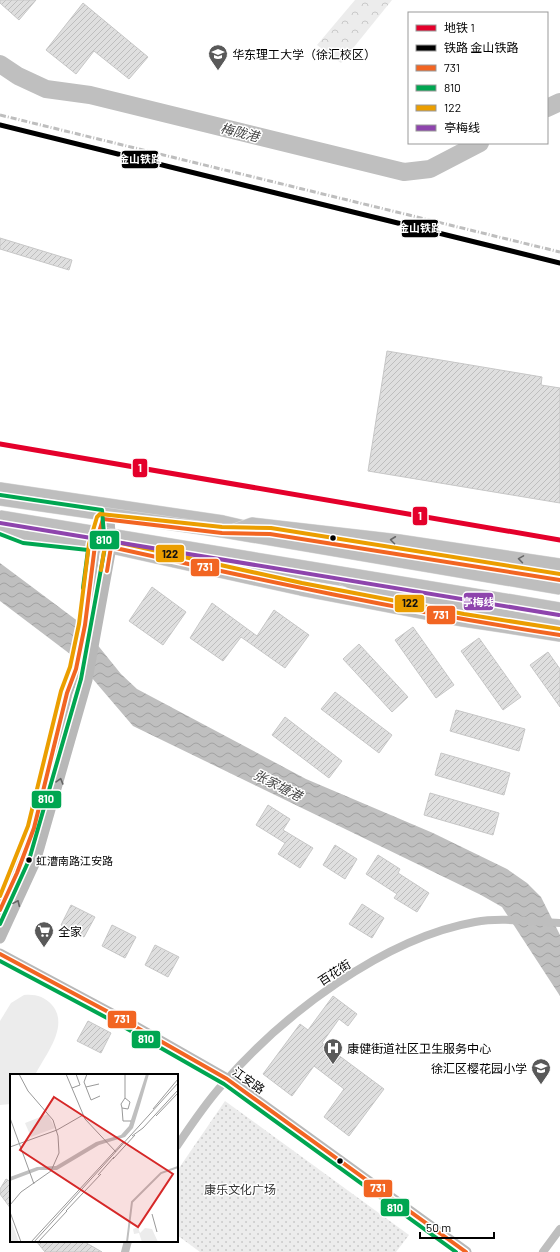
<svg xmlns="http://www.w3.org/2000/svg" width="560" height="1252" font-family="Barlow,'Noto Sans SC',sans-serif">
<defs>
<pattern id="forest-crowns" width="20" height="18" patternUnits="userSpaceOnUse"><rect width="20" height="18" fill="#ececec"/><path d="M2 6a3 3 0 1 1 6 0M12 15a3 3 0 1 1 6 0" fill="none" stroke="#c9c9c9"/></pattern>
<pattern id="park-dots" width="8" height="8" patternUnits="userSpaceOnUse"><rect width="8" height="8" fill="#ececec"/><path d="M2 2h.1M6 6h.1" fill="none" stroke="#c9c9c9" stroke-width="1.8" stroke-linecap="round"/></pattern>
<pattern id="water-waves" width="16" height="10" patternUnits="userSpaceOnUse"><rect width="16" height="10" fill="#bfbfbf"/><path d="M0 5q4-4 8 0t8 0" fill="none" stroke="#a2a2a2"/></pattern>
<pattern id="building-hatch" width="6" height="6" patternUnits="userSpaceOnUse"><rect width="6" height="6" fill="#dfdfdf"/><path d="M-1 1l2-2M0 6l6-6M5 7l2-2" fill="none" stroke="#bebebe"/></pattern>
</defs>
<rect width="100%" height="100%" fill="#fff"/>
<path fill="url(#forest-crowns)" d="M355,0H392L341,63L317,45Z"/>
<path fill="url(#park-dots)" d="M225,1101L409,1235L396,1252H200L177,1235V1171Z"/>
<path fill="#ececec" d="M24,995C35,994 44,996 52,1005C70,1026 45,1055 35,1075H11V1104L0,1105V1021L11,1003Z"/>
<path fill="url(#water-waves)" d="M0,563L79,622L121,674L137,689L306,779L433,833L507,869L527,883L541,897L560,935V996L502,907L481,895L133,726L74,657L0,601Z"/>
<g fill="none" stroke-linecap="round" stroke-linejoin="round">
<path stroke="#bfbfbf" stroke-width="18" d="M0,64L18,76L46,89L90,95L404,172L430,169L480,143
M547,108L560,102"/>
</g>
<path fill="url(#building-hatch)" stroke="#c7c7c7" d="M0,0H36L19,20L0,3Z
M83,3L148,57L129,79L94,51L76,74L46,50Z
M0,238L72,260L69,270L0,249Z
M387,351L542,377L541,385L560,388V503L368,471Z
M152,587L186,612L163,645L129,621Z
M212,603L257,636L274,610L309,635L285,668L241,637L223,661L190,638Z
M413,627L454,685L436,698L395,640Z
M479,638L521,697L503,710L461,651Z
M359,644L408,697L392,712L343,659Z
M548,652L560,669V707L530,665Z
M335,692L392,735L379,753L321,709Z
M456,710L525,729L519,751L450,731Z
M285,717L342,761L329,778L272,735Z
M441,753L510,773L504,795L435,775Z
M430,793L499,813L493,835L424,815Z
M268,805L290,819L283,830L313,848L300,868L278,854L285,843L256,825Z
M335,845L357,859L345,879L323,865Z
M378,855L400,869L398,873L429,893L417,912L394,898L397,894L366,874Z
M362,904L384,918L372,938L349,924Z
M71,905L95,917L84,937L61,925Z
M112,925L136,937L125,958L102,946Z
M155,945L179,957L168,977L145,965Z
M333,996L357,1014L348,1026L339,1019L322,1043L384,1089L349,1136L324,1117L344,1089L314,1066L292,1096L263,1074L300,1024L308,1030Z
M88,1021L111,1033L101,1053L77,1041Z
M6,1179L11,1182V1209L0,1194V1189Z
M36,1241H83L102,1252H45Z"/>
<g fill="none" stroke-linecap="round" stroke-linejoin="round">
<defs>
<path id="primary" d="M0,489L223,522L249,528
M0,528L24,537L111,547L301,589L463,620L560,635
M424,559L560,580
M234,561L353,581"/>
</defs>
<use href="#primary" stroke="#dbdbdb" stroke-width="14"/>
<path stroke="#bebebe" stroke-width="8" d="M177,1146C191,1125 205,1104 222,1085C282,1015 384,938 475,922C502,917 533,922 560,923
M125,1252L128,1241
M543,1252L560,1229"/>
<path stroke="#b8b8b8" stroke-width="11" d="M0,910L17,873L34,828L62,717L67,693L76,669L85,625L95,545L106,511
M0,938L35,862L87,680L111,547L108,506
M0,954L127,1022L227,1079L466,1252"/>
<use href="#primary" stroke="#bebebe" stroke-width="13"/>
<path stroke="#bebebe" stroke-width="3" stroke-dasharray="6 2 1 2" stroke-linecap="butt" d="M0,115L560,252"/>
<defs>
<path id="trunk-bridge" d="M0,499L229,532L560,588
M0,517L560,609
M230,532L252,524L399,541L560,565
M342,578L369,590L560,627"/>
</defs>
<use href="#trunk-bridge" stroke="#dbdbdb" stroke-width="14" stroke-linecap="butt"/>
<use href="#trunk-bridge" stroke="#bebebe" stroke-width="13"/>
<defs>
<path id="bus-1" d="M107,571L111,547C260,580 409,612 560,635
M0,910L17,873L34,828L67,693L76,669L85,625L95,545L103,519L222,533L270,534L560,580
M0,954L127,1022L227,1079L466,1252"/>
<path id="bus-2" d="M0,495L102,510L105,547L81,679L29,860L0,924
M0,534L23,543L88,550L83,588
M0,961L124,1027L224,1084L456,1252"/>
<path id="bus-3" d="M101,570L105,545L112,541L302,583L464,614L560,629
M0,896L28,826L61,691L70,667L79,624L89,544L97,517L100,514L222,527L271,528L560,574"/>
<path id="bus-4" d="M0,523L559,615"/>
</defs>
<use href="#bus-1" stroke="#fff" stroke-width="7"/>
<use href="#bus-2" stroke="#fff" stroke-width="7"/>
<use href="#bus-3" stroke="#fff" stroke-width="7"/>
<use href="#bus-4" stroke="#fff" stroke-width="7"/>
<use href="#bus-1" stroke="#f26522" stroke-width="4"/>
<use href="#bus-2" stroke="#00a651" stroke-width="4"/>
<use href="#bus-3" stroke="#eb9e00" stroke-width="4"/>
<use href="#bus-4" stroke="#8e44ad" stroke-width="4"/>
<defs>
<path id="rail-1" d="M0,125L560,263"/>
</defs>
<use href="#rail-1" stroke="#fff" stroke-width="8"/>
<use href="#rail-1" stroke="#000" stroke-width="5"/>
<defs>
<path id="metro-1" d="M0,444L560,540"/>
</defs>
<use href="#metro-1" stroke="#fff" stroke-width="8"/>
<use href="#metro-1" stroke="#e4002b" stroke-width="5"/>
</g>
<defs><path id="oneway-chevron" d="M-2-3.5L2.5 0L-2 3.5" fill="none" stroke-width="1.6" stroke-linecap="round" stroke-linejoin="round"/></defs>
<g stroke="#686868">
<use href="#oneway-chevron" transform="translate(393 540) rotate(-173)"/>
<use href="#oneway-chevron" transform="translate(521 559) rotate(-171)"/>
</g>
<g stroke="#656565">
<use href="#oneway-chevron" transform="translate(60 781) rotate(-74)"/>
<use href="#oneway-chevron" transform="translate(17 903) rotate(-66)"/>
</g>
<defs>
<symbol id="university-pin" viewBox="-11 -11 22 30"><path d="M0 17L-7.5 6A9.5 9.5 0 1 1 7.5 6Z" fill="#595959" stroke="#fff"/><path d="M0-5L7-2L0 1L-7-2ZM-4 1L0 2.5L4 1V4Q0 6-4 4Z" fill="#fff"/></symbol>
<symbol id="supermarket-pin" viewBox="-11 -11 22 30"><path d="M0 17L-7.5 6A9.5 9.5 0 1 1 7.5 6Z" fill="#595959" stroke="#fff"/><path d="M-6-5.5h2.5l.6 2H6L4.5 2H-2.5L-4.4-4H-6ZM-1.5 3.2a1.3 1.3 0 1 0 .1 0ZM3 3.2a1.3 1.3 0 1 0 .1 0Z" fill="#fff"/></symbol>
<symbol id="hospital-pin" viewBox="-11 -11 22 30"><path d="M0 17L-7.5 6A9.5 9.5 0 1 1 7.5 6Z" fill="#595959" stroke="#fff"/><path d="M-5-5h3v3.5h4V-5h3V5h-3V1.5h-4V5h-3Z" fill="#fff"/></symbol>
<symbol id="school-pin" viewBox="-11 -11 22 30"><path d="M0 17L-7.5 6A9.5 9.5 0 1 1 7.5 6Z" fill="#595959" stroke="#fff"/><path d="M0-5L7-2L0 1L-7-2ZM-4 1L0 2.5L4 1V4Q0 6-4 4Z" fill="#fff"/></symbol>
</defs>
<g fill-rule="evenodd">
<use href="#university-pin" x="207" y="43" width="22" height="30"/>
<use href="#supermarket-pin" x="33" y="920" width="22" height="30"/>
<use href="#hospital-pin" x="322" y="1037" width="22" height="30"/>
<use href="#school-pin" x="530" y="1057" width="22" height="30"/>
</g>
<g fill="#000" stroke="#fff" stroke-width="1.5">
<circle cx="333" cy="538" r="3.5"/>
<circle cx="29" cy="860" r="3.5"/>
<circle cx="340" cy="1161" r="3.5"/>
</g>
<g text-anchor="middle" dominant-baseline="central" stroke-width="3" stroke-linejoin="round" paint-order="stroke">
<g font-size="11" fill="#000" stroke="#fff" text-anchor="start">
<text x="36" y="860">虹漕南路江安路</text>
</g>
<g font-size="12" fill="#000" stroke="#fff" text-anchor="start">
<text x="232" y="54">华东理工大学（徐汇校区）</text>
<text x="58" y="931">全家</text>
<text x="347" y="1048">康健街道社区卫生服务中心</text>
<text x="527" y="1068" text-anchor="end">徐汇区樱花园小学</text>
</g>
<g font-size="12" fill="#000" stroke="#fff">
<text transform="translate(334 972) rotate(-33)">百花街</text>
<text transform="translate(249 1080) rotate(35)">江安路</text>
</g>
<g font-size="12" fill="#333" stroke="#fff">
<text x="240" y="1189">康乐文化广场</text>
</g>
<g font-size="13" font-style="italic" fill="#444" stroke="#fff">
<text transform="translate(240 132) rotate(14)">梅陇港</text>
<text transform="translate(278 785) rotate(27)">张家塘港</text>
</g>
</g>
<g transform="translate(10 1074)">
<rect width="168" height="168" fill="#fff"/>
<path d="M38,40L45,54L21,63L15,49ZM0,144L9,168H0Z" fill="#ececec"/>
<path d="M128,153L130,159L135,154L142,155L148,168H132L129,159L124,160L123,155Z" fill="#ececec"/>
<path d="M136,0H139L130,31L123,54L115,63L89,71L47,96H29L0,107V103L27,93L46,92L86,68L111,61L119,52Z" fill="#bfbfbf"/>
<path fill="none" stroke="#bfbfbf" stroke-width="2" d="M117,168L122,128L151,99L168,93"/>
<path fill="none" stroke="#999" stroke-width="1" d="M56,0L75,45L106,78M77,0L74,8L81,26L90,22M101,0H115M115,1V24L111,30L112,34L118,35L120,28L115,24M76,13L89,10M62,14L70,11L66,0M112,34L113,47H121M143,35L168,5M146,42L168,19M0,44L24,110M122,62L133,54L168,16M0,73L47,56L73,41M103,85L125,61M88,101L104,83M0,131L11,118L41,97L49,79L48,62L43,46L18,17L9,0M56,137L91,100M0,138L11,168M142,140L147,158M21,168L114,67M24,168L168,9M28,168L57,137"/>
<path fill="#d62828" fill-opacity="0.15" stroke="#d62828" stroke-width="2" d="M44,23L163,100L128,153L10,76Z"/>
<rect width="168" height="168" fill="none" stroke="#000" stroke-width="2"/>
</g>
<g stroke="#fff" stroke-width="1.5">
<rect x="121" y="150" width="38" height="19" rx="4" fill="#000"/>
<rect x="401" y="219" width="38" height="19" rx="4" fill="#000"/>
<rect x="132" y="458" width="16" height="20" rx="4" fill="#e4002b"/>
<rect x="412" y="506" width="16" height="20" rx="4" fill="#e4002b"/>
<rect x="89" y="530" width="31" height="20" rx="4" fill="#00a651"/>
<rect x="155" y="544" width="30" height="19" rx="4" fill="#eb9e00"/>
<rect x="190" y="558" width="30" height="19" rx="4" fill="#f26522"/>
<rect x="463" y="592" width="31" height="19" rx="4" fill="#8e44ad"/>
<rect x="394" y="594" width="31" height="19" rx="4" fill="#eb9e00"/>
<rect x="426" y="605" width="30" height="20" rx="4" fill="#f26522"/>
<rect x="31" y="790" width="31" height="19" rx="4" fill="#00a651"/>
<rect x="107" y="1010" width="30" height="19" rx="4" fill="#f26522"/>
<rect x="131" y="1030" width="30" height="19" rx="4" fill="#00a651"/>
<rect x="363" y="1179" width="30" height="19" rx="4" fill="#f26522"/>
<rect x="380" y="1198" width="30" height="19" rx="4" fill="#00a651"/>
</g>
<g font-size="11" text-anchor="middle" font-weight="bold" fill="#fff">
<text x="140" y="163">金山铁路</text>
<text x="420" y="232">金山铁路</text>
<text x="140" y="472">1</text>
<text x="420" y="520">1</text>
<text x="104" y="544">810</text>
<text x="205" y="571">731</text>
<text x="478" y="606">亭梅线</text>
<text x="441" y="619">731</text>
<text x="46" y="803">810</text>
<text x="122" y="1023">731</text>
<text x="146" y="1043">810</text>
<text x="378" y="1192">731</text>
<text x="395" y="1212">810</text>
</g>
<g font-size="11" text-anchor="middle" font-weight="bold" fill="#111">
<text x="170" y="558">122</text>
<text x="410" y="607">122</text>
</g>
<rect x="408" y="12" width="140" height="132" fill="#ffffff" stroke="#999999"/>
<rect x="416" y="25" width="20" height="6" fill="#e4002b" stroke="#999999"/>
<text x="444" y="32" font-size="12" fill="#000000">地铁 1</text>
<rect x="416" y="45" width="20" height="6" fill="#000000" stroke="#999999"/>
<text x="444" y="52" font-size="12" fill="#000000">铁路 金山铁路</text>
<rect x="416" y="65" width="20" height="6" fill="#f26522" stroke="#999999"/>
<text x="444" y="72" font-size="12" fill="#000000">731</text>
<rect x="416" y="85" width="20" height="6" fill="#00a651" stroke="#999999"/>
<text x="444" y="92" font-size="12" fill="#000000">810</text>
<rect x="416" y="105" width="20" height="6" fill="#eb9e00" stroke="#999999"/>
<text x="444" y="112" font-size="12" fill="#000000">122</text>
<rect x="416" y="125" width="20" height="6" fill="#8e44ad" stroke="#999999"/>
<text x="444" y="132" font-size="12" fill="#000000">亭梅线</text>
<path d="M420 1232v6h74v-6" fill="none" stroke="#000000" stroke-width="2"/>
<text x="426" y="1232" font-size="12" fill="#000000" stroke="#ffffff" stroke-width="3" paint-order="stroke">50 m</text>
</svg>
